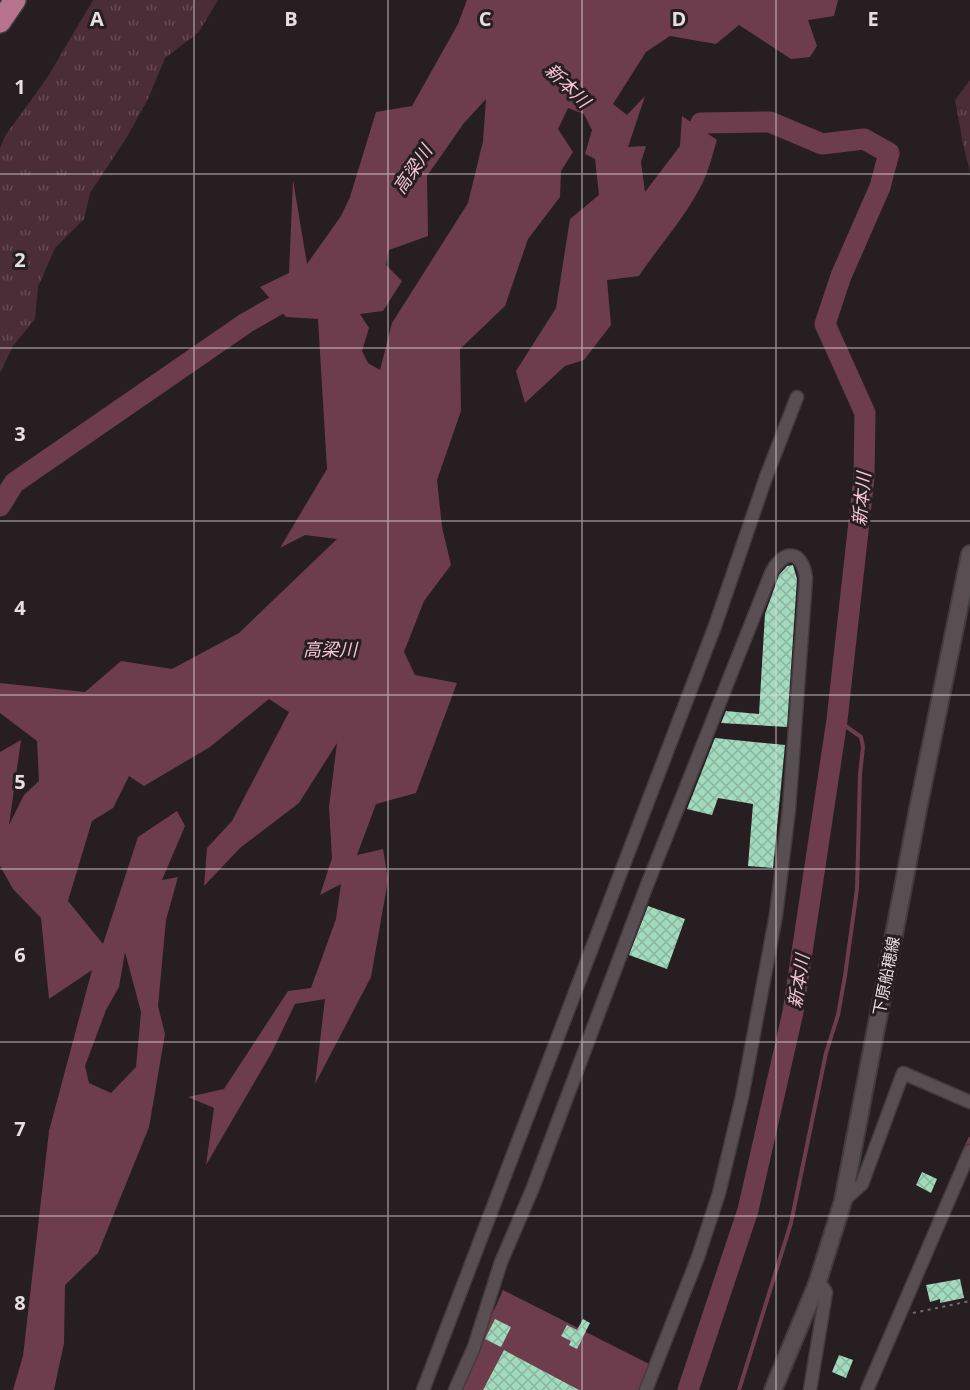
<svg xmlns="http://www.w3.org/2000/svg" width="970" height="1390" font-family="'Open Sans','Noto Sans JP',sans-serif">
<defs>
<pattern id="grass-tufts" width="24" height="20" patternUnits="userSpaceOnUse" patternTransform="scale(1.5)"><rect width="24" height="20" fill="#4a2d37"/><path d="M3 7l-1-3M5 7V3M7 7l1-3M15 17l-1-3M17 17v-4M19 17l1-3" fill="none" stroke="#644b54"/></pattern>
<pattern id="building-cross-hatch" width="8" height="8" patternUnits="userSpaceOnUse" patternTransform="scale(1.5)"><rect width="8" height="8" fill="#a2dabd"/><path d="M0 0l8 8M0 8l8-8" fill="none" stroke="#8bb49f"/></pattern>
</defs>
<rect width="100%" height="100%" fill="#271e21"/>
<path fill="url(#grass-tufts)" d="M93,0H218L199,32L165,58L148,99L127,137L90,193L84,219L55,248L38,287L35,319L13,346L0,373V148L5,136L47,78Z
M970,80V172L963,144L955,100Z"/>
<path fill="#6d3d4e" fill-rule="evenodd" d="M467,0H838L834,16L808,20L817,46L810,57L791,59L739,25L716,44L670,36L646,52L613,104L627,115L645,96L628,147L646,146L641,162L645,192L680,146L682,116L717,140C712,156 708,174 700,188C683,220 659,246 639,276L607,280L611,325L584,360L565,366L525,403L516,371L556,308L570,219L599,195L595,159L585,154L592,130L584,114L568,108L558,129L573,152L561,171L560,197L528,239L505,306L460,349L461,411L437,480L442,527L451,565L424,601L404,652L415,675L457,683L416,793L376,804L357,855L383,849L388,880L371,977L315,1084L325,999L295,1004L272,1052L206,1165L214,1108L188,1097L224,1089L288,991L311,988L336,919L341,884L320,895L332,858L329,807L337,743L299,803L240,848L204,886L207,848L232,821L289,712L269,699L210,747L144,786L129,776L113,808L92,821L68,901L103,944L138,837L177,811L185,826L162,880L178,877L166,920L158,1006L165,1034L149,1127L98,1253L65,1285L64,1343L54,1390H13L23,1356L49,1131L92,970L49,999L41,918L13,889L0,866V752L21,740L9,825L24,795L39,781L37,741L0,713V683L85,692L121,661L172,669L239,633L337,539L305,535L280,548L327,469L318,319L286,317L260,287L289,273L293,180L307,264L341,216L350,197L376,112L412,106L458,24ZM486,99L483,141L468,203L392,323L380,370L368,363L362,351L369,328L360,314L383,311L402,281L386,265L389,250L428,236L427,176L464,123ZM125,952L141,1012L136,1067L111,1093L89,1083L85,1066L106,1010L119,987Z
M503,1290L653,1366L642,1390H458Z"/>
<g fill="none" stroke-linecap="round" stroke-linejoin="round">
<path stroke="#6d3d4e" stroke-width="4" d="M965,1150L970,1139
M739,1390L791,1223L826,1053L838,1015L845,976L857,889L860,774L863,747L861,737L837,720"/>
<path stroke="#6d3d4e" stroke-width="21" d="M0,506L14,483L246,323L300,292
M688,1390L748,1210L793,1012L837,720L864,477L865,413L825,324L841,276L880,187L889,153L864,139L822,144L770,122L701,123L689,153"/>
</g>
<path fill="url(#building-cross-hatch)" d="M793,565L797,579L787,727L721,723L726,711L759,714L765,614L779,575L787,566Z
M715,738L785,745L773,868L748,866L753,804L718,798L712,815L687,809Z
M648,906L685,919L667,969L629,955Z
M922,1172L937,1179L931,1193L916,1185Z
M960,1279L964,1298L940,1303V1299L930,1302L926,1285Z
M495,1319L511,1327L501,1347L485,1339Z
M583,1319L590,1323L577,1349L569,1345L571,1341L561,1336L567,1325L577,1330Z
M504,1350L579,1390H483Z
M839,1355L853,1360L846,1378L832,1372Z"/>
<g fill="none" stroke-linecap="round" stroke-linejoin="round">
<defs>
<path id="street" d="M843,1201L862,1184L903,1073L970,1102
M423,1390L715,626L766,477L797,397
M455,1390L474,1347L501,1262L532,1190L647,885L772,571C786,548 802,551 806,578L789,809L776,915L742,1097L719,1193L698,1257L646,1390
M810,1390L826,1292L822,1286L817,1284
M867,1390L970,1151"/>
<path id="secondary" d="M773,1390L817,1284L843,1201L919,804L970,554"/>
<path id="highway" d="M0,22L15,0"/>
</defs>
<use href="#street" stroke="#433c3e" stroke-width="15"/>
<use href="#secondary" stroke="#433c3e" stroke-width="20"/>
<use href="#highway" stroke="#433c3e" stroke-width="24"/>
<path stroke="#736b6e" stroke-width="2" stroke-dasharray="3 4.5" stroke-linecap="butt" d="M913,1313L970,1301"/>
<use href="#street" stroke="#594e52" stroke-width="12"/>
<use href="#secondary" stroke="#594e52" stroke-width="16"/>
<use href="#highway" stroke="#b8748c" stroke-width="21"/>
</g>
<path fill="none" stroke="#e5dfe1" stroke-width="1.5" stroke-opacity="0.55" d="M194,0V1390M388,0V1390M582,0V1390M776,0V1390M0,174H970M0,348H970M0,521H970M0,695H970M0,869H970M0,1042H970M0,1216H970"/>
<g text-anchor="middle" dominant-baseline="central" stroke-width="6" stroke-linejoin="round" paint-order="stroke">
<g font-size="16" fill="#e5dfe1" stroke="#271e21">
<text transform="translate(886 976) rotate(-79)">下原船穂線</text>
</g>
<g font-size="18" font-style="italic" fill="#f6c4d5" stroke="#271e21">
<text transform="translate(568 85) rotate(44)">新本川</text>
<text transform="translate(412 169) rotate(-56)">高梁川</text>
<text transform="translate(861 499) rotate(-85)">新本川</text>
<text x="330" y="649">高梁川</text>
<text transform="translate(798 981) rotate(-81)">新本川</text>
</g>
</g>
<g font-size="20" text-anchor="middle" font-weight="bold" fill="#e5dfe1" stroke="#271e21" stroke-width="6" stroke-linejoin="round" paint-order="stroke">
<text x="97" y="26">A</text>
<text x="291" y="26">B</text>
<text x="485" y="26">C</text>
<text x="679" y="26">D</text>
<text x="873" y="26">E</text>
<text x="20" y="94">1</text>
<text x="20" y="267">2</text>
<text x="20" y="441">3</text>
<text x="20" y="615">4</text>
<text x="20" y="789">5</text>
<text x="20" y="962">6</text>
<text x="20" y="1136">7</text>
<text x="20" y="1310">8</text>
</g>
</svg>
